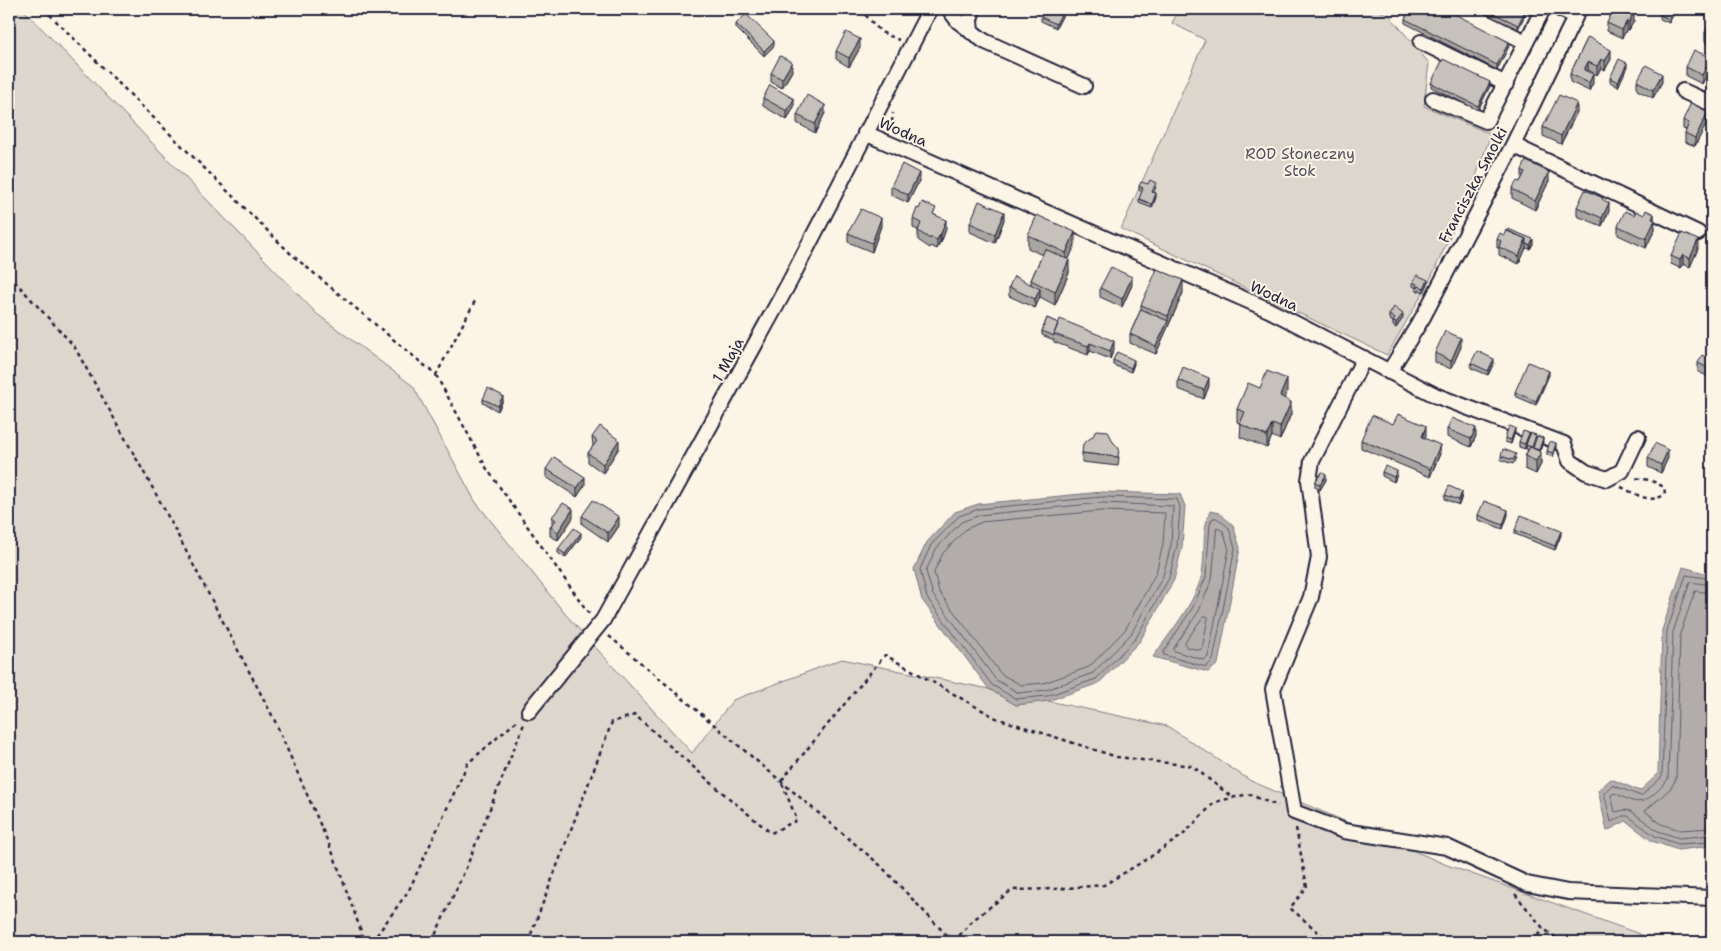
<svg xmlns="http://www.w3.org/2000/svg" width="1721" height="951" font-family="'Shantell Sans',sans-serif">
<rect width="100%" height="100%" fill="#fcf5e5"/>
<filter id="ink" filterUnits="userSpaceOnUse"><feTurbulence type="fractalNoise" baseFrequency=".02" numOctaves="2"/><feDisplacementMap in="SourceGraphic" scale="10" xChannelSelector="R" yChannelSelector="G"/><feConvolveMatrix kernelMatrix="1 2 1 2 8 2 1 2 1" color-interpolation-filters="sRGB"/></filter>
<g filter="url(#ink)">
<path fill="#dcd6cc" stroke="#7f7c84" d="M9,9H23L317,314L413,386L475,501L566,615L692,753L733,700L842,659L989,689L1016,705L1048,701L1167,726L1251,781L1447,865L1662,942H9Z
M1179,9H1375L1389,15L1429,63L1424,106L1491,134L1470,193L1428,284L1387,355L1121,229L1205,40L1172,23Z"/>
<path fill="#b2adab" stroke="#78757e" d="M1102,492L1180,494L1185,506L1182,547L1174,580L1140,641L1099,683L1048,701L1016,705L989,689L922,600L914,569L927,542L955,512L978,504Z
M1210,511L1219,513L1233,525L1240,548L1218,664L1208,672L1153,657C1169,634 1197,601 1202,573C1206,552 1201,531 1210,511Z
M1683,567L1712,575V846L1678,850L1652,841L1626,821L1607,831L1598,790L1611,779L1640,791L1658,774L1662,630Z"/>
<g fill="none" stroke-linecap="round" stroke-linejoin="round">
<path stroke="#5c5a68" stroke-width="1" d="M1102,497L1177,499L1180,507L1177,546L1169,578L1136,638L1096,679L1047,696L1016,699L992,685L927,598L920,569L931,545L959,516L979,509Z
M1102,503L1173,506L1171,545L1163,576L1131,634L1093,673L1046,690L1019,693L996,680L933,595L926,571L936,549L961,522L980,515Z
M1102,511L1165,513L1163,544L1156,573L1125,630L1089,667L1044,683L1021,685L1001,674L939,592L934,572L943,553L966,529L982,522Z
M1213,518H1217L1229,528L1235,548L1213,660L1206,667L1164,655L1163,653L1193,607L1206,577L1210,524Z
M1217,528L1223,531L1229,549L1208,657L1204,660L1174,651L1173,649L1199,611L1212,579Z
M1712,579L1686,575L1667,631L1662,777L1641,796L1612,785L1604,793L1611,822L1623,816H1628L1655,836L1678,844L1712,842
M1712,585L1690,582L1673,632L1668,779C1664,785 1659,789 1654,794C1638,808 1631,800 1614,793L1611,795L1615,812L1625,810L1631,811L1658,831L1679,838L1712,835
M1712,593L1695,591L1680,634L1676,779L1671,788L1645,811L1661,824L1680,830L1712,828
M1204,616H1207L1208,618L1202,649L1199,650L1186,647L1185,643Z"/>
<defs>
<path id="minor" d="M949,9L958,21L984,41L1084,86
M1458,9L1526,42
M1560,9L1575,16
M971,32L970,20L973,9
M1421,42L1506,84
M1683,91L1712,104
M1433,99L1486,121L1543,9
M865,133L1269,310L1437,396L1564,444L1570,461L1586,472L1607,479L1622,471L1638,437
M1513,145L1698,233
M1364,358L1312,461L1309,480L1319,557L1311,597L1273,689L1294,812L1344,831L1447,847L1527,884L1568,892L1712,898
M1389,372L1423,317L1513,145L1579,9
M529,711L603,620L790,281L930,9"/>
</defs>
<use href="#minor" stroke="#22223b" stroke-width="18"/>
<path stroke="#22223b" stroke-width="2.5" stroke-dasharray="4 4" stroke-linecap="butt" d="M44,9L292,255L436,375L475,301
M860,9L881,32L899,40
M891,130L893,113
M9,275L74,346L162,505L274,719L334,856L365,942
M436,375L487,469L590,615
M1621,487C1636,494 1651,505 1665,494L1664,487L1650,480L1634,478
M609,636L880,865L953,942
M1296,828L1307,887L1290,908L1324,937V942
M1515,894L1543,928L1561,942
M372,942L409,890L468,763L519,719
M432,942L466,868L524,724
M528,942L612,722L635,715L717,788L771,833L797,820L781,781L885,655L996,718L1117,757L1192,766L1233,798
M954,942L972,921L1012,890L1054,889L1104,885L1147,859L1183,835L1215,802L1248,794L1278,806
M1533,942L1543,928"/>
<use href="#minor" stroke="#fcf5e5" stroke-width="14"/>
</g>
<path fill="#aaa6a1" stroke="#22223b" d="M1026,9H1039L1036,13Z
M1045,9H1066L1056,28L1041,21V17Z
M1405,9H1445L1509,46L1497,70L1405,23V19L1409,11Z
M1476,9H1528L1518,29Z
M1663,9H1676L1669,23L1660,19V15Z
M1615,14L1634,21L1629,30L1627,29L1622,38L1607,31V23Z
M1712,19V46L1705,42V33Z
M736,24L774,46L764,56L736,28Z
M1588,37L1611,59L1605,70L1601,68L1597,75L1588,70L1587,71L1593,83L1589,91L1570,82V74Z
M860,48L849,67L836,59V51Z
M1711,66L1702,84L1686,76V67Z
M1627,67L1618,87L1610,82V78Z
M792,71L782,88L771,82V73Z
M1637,81L1662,82L1653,98L1637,90Z
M1431,83L1490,86L1478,110L1431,87Z
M763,98L794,107L787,120L763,106Z
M1577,112L1561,144L1543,136V127Z
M825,113L815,133L797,123V115Z
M1683,120L1708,121L1695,146L1685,142V133L1686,130L1683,129Z
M1522,170L1549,181L1535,210L1512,198V189L1520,182L1522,178Z
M919,181L908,203L891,195V186Z
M1139,186L1156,187L1154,192L1156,197L1152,208L1139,203V199L1142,192L1139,190Z
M1603,200L1609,211L1602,226L1577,216V207Z
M1634,215L1654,220L1655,229L1646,248L1618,235V226Z
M936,216L946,229L941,243L940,242L937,249L931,246L930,248L918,240V230L913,228V219Z
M1004,220L995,243L970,232V223Z
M881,226L872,252L848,242V233Z
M1028,235L1075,245L1068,260L1069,273L1055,305L1040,297L1035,308L1009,296V287L1031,284V280L1042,255L1028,248Z
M1504,235L1533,244L1530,249L1526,248L1519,264L1499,255V248H1497V239Z
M1698,249L1690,267L1683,264L1680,268L1671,264V256Z
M1413,282L1428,284L1424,292L1419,290L1418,292L1416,290V288L1413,286Z
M1132,285L1122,307L1100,297V288Z
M1183,293L1156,354L1130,343V334L1141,309V305Z
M1389,315L1403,318L1396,328L1393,326V322L1389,319Z
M1047,318L1114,349L1110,359L1090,351L1088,355L1054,342V340L1042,335V331Z
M1461,347L1451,369L1435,362V353Z
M1113,360L1134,364L1131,372L1113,365Z
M1712,360V378L1698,372V363Z
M1471,363H1494L1488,375L1471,368Z
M1549,375L1536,405L1515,396V392Z
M1178,380L1209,386L1204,399L1178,389Z
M1260,388L1287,392L1284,398L1291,414L1280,440L1272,436L1267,448L1240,437L1241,423L1237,422V409Z
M483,399L503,400L498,411L483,403Z
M1393,424L1426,435L1425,438L1440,454L1430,477L1361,448V440Z
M1447,429L1476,436L1471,447L1447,437Z
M1515,432L1511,444L1505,442V438Z
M1529,436L1536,438L1543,442L1540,451L1541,464L1536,474L1525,469V456L1528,450L1526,449V446L1525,449L1519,447V442Z
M592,437L619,448L603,473L588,462V453L593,446Z
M1556,447L1553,457L1547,455V451Z
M1082,453L1119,457L1118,466L1082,462Z
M1501,456L1516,458L1513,464L1501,460Z
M1648,458H1668L1661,473L1648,467Z
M546,469L585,485L577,497L546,477Z
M1382,472L1397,475L1394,482L1382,476Z
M1326,480L1320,490L1315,487V482Z
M1445,495L1462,496L1459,505L1445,499Z
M1478,515H1508L1503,529L1478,520Z
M582,516L619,526L608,542L582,524Z
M552,517L573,518L558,540L550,536V527L552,525Z
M1515,530L1561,535L1555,550L1515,534Z
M581,537L565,558L558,553V549Z"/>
<path fill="#8b8783" stroke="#22223b" d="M1064,9H1066L1056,28V24Z
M1526,9H1528L1518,29V25Z
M1674,9H1676L1669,23V19Z
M1634,12V21L1629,30V22Z
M1627,21V29L1622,38V30Z
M860,39V48L849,67V58Z
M774,41V46L764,56V51Z
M1509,42V46L1497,70V65Z
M1611,50V59L1605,70V61Z
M1711,58V66L1702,84V75Z
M1601,59V68L1597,75V66Z
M792,62V71L782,88V79Z
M1588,62V70L1584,78V70Z
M1627,63V67L1618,87V82Z
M1593,74V83L1589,91V83Z
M1662,74V82L1653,98V90Z
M1490,82V86L1478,110V106Z
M794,99V107L787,120V111Z
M1577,103V112L1561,144V136Z
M825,105V113L815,133V124Z
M1708,112V121L1695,146V138Z
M1549,172V181L1535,210V201Z
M919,173V181L908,203V195Z
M1156,193V197L1152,208V204Z
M1609,203V211L1602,226V218Z
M1004,212V220L995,243V234Z
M1654,214L1655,229L1646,248V239L1652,219Z
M881,218V226L872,252V243Z
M946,220V229L941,243V234Z
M1075,232V245L1066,266V253Z
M940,234V242L937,249V240Z
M1526,239V248L1519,264V256Z
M1533,239V244L1530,249V245Z
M1698,240V249L1690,267V258Z
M1683,255V264L1680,268V260Z
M1069,260V273L1055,305V292Z
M1132,277V285L1122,307V299Z
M1183,280V293L1156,354V346L1168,321V316Z
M1428,280V284L1424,292V288Z
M1040,289V297L1035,308V299Z
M1403,314V318L1396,328V323Z
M1461,338V347L1451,369V361Z
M1114,341V349L1110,359V351Z
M1090,343V351L1088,355V346Z
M1494,359V363L1488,375V371Z
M1134,360V364L1131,372V368Z
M1549,371V375L1536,405V401Z
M1209,378V386L1204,399V390Z
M1287,379V392L1280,409V396Z
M503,396V400L498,411V406Z
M1291,402V414L1280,440V427Z
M1272,424V436L1267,448V436Z
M1426,426V435L1422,446V437Z
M1476,428V436L1471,447V439Z
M1515,428V432L1511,444V440Z
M1529,433V437L1525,449V444Z
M1543,438V442L1539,454V450Z
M619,440V448L603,473V464Z
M1556,443V447L1553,457V453Z
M1440,445V454L1430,477V469Z
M1668,450V458L1661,473V465Z
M1541,452V464L1536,474V461Z
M1397,471V475L1394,482V477Z
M1326,475V480L1320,490V485Z
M585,477V485L577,497V488Z
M1462,492V496L1459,505V500Z
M573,509V518L558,540V532Z
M1508,510V515L1503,529V525Z
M619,517V526L608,542V533Z
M1561,531V535L1555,550V546Z
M581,533V537L565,558V554Z"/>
<path fill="#c6c1bb" stroke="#22223b" d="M1045,9H1064L1056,24L1041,17Z
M1410,9H1445L1509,42L1497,65L1405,19Z
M1485,9H1526L1518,25Z
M1618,9H1626L1634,12L1629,22L1627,21L1622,30L1607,23L1612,12L1615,14Z
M1663,9H1674L1669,19L1660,15Z
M746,14L774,41L764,51L736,24Z
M1712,19V37L1705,33Z
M846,32L860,39L849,58L836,51Z
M1588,37L1611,50L1605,61L1601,59L1597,66L1588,62L1584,70L1593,74L1589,83L1570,74Z
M1694,50L1711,58L1702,75L1686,67Z
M780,56L792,62L782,79L771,73Z
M1443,59L1490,82L1478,106L1431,83Z
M1619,59L1627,63L1618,82L1610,78Z
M1646,65L1662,74L1653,90L1637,81Z
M770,85L794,99L787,111L763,98Z
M807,95L825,105L815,124L797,115Z
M1559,95L1577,103L1561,136L1543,127Z
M1691,103L1708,112L1695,138L1685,133L1689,123L1683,120Z
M1526,161L1549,172L1535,201L1512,189L1517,181L1520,182L1525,172L1522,170Z
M902,164L919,173L908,195L891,186Z
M1150,180L1156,183L1152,192L1156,193L1152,204L1139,199L1143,188L1139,186L1141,182L1148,184Z
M1585,190L1603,198L1602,199L1609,203L1602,218L1577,207Z
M979,201L1004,212L995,234L970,223Z
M922,202L936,208L933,214L946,220L941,234H940L937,240L931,237L930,239L918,231L921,223L913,219L917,208L919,209Z
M861,209L881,218L872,243L848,233Z
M1646,210L1654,214L1652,219L1655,220L1646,239L1618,226L1625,211L1634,215L1636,211L1644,215Z
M1037,215L1075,232L1066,253L1028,235Z
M1508,229L1533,239L1530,245L1526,244V239L1507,231Z
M1506,230L1526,239L1519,256L1499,247L1501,241L1497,239L1500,233L1504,235Z
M1682,233L1698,240L1690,258L1683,255L1680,260L1671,256Z
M1045,249L1069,260L1055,292L1031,280Z
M1111,267L1132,277L1122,299L1100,288Z
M1157,269L1183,280L1168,316L1141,305Z
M1417,275L1428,280L1424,288L1419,286L1418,288L1416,286L1417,284L1413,282Z
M1014,276L1040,289L1035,299L1009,287Z
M1394,307L1403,314L1396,323L1393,322L1395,319L1389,315Z
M1141,309L1168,321L1156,346L1130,334Z
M1047,318L1058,323L1054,334V336L1042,331Z
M1060,319L1114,341L1110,351L1090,343L1088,346L1054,334Z
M1445,331L1461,338L1451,361L1435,353Z
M1477,351L1494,359L1488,371L1471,363Z
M1117,352L1134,360L1131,368L1113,360Z
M1702,355L1712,360V370L1698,363Z
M1528,362L1549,371L1536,401L1515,392Z
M1183,367L1209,378L1204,390L1178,380Z
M1267,371L1287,379L1280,396L1291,402L1280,427L1272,424L1267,436L1240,424L1245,412L1237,409L1248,383L1260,388Z
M488,388L503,396L498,406L483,399Z
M1398,414L1426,426L1422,437L1440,445L1430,469L1361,440L1372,415L1393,424Z
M1452,418L1476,428L1471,439L1447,429Z
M600,426L619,440L603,464L588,453L597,441L592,437Z
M1509,426L1515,428L1511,440L1505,438Z
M1096,430L1108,431L1113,442L1119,448L1118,457L1082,453L1083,444L1093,436Z
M1523,431L1529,433L1525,444L1519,442Z
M1530,433L1536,435L1532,447L1526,445Z
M1537,436L1543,438L1539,450L1533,448Z
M1550,441L1556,443L1553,453L1547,451Z
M1655,443L1668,450L1661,465L1648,458Z
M1530,447L1541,452L1536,461L1525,456Z
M1503,449L1516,454L1513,460L1501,456Z
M554,457L585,477L577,488L546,469Z
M1385,466L1397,471L1394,477L1382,472Z
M1322,472L1326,475L1320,485L1315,482Z
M1449,486L1462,492L1459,500L1445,495Z
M593,500L619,517L608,533L582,516Z
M1484,501L1508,510L1503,525L1478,515Z
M563,503L573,509L558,532L550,527L556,520L552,517Z
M1521,515L1561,531L1555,546L1515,530Z
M574,528L581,533L565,554L558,549Z"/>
</g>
<g text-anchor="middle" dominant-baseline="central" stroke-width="4" stroke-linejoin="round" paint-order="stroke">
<g font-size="15" fill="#22223b" stroke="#fcf5e5">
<text transform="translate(903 132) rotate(24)">Wodna</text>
<text transform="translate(1473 185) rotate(-62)">Franciszka Smolki</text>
<text transform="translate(1274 296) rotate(25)">Wodna</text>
<text transform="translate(728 360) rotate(-61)">1 Maja</text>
</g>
<g font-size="15" fill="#504f5f" stroke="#fcf5e5">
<text x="1300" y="154">ROD Słoneczny<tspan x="1300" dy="17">Stok</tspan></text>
</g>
</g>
<rect width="1721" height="951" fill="none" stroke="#fcf5e5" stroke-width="30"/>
<rect x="15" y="15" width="1691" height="921" fill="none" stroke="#22223b" stroke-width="2" filter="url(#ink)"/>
</svg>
